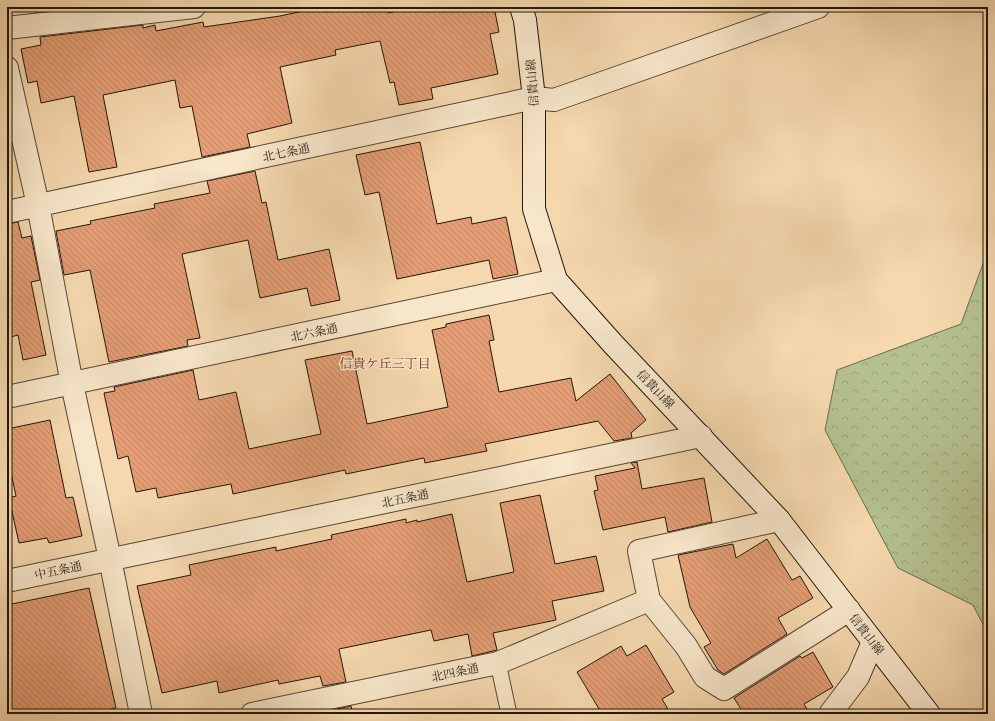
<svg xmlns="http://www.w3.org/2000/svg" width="995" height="721" font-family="'Libre Caslon Text','Noto Serif JP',serif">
<defs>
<pattern id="forest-crowns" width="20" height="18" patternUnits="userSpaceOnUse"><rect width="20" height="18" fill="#b5c08f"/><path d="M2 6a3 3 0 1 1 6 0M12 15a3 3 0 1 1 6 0" fill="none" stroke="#9ba47a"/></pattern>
<pattern id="building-back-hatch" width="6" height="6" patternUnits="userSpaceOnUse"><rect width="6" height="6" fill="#e49d74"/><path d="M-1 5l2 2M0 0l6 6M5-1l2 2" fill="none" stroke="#c38663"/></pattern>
</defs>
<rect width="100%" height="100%" fill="#f5d8ae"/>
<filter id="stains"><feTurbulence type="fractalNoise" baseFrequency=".005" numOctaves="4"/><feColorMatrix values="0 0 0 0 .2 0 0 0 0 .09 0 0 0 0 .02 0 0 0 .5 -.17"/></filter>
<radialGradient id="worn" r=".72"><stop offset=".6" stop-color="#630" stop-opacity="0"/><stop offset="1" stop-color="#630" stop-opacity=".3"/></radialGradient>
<path fill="url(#forest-crowns)" stroke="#6b6c4d" d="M988,250V634L973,605L898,568L825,430L837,370L961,324Z"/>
<path fill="url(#building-back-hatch)" stroke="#21170b" d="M34,7H82L35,12Z
M322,7H326L327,12L350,7H387L388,13L417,7H494L499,32L490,34L498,74L431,88L433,99L399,105L394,82L390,83L380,41L335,50L336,55L280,67L292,123L247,134L250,147L202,157L192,106L180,108L175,80L103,95L117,167L89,172L74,96L41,103L37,81L28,83L21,49L41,45L40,37L143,25V28L155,25L156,31L203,22L204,27L280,16Z
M420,142L437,224L471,217L472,224L506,217L518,274L493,279L489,260L397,279L379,192L365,195L356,155Z
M255,171L262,203L266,202L278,260L329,249L340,300L311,306L307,288L260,298L248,240L182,254L200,338L187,340L188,346L109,362L90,270L64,275L56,231L91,224L90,221L155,208L154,204L210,193L207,181Z
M18,222L22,238L31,236L40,280L31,282L46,355L23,360L18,335L7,338V224Z
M489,315L494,340L489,341L499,392L571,378L576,401L610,374L646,420L631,433L632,438L614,441L598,421L485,444L487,451L425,463L424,458L346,474L345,470L233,494L231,484L158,498L156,488L136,492L128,456L118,459L104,393L115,391L114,387L193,370L199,400L236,392L249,449L321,434L305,360L352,351L367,424L448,407L432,330L446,327V324Z
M50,420L66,498L73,497L82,536L49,543L47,538L19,543L9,498L16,496L7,454V429Z
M637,462L642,489L704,478L712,522L668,532L665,517L603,530L594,491L598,490L595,476L635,468L631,463Z
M540,495L555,564L596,556L604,591L552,601L556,620L493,633L497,650L472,656L468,634L434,641L431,630L339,649L346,682L323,686L320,676L279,684L278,680L219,693L217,681L162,693L137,586L191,575L189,565L276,547V551L332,539L331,535L406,519V523L417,520V522L452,514L467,582L514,572L500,503Z
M767,539L792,580L800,576L813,598L778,618L787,634L724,674L718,670L704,647L711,643L690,607L678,555L733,544L736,558Z
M89,588L116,708L86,714H7V605Z
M646,645L674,692L662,699L671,714H602L577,672L621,646L627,656Z
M813,652L833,687L804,704L810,714H744L734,698L800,656L802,658Z
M351,706L353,714H329L328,711Z"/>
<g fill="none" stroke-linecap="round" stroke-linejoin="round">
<defs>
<path id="service" d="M498,663L509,714"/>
<path id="minor" d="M7,28L194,7
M7,68L38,205L72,384L110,559L141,714
M7,212L534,98L554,100L818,7
M7,397L556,280
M779,520L639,551L649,600L686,646L705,677L724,689L849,610
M7,581L701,436
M252,714L498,663L649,600
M830,714L858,677L873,642"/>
<path id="secondary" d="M521,7L525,20L534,98V209L556,280L613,344L779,520L929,714"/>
</defs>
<use href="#service" stroke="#564734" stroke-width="17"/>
<use href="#minor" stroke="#564734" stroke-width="24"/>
<use href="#secondary" stroke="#21170b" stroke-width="24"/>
<use href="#service" stroke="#f8e6ca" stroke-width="15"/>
<use href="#minor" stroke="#f8e6ca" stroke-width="22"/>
<use href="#secondary" stroke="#f8e6ca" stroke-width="22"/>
</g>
<g text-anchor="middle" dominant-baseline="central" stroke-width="3" stroke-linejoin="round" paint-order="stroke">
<g font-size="12" fill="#21170b" stroke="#f8e6ca">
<text transform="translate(532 83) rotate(-95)">信貴山線</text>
<text transform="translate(286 152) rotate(-12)">北七条通</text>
<text transform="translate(314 332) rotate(-12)">北六条通</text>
<text transform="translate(656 389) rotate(46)">信貴山線</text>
<text transform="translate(405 498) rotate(-12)">北五条通</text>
<text transform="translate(58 570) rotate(-12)">中五条通</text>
<text transform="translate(867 634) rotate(52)">信貴山線</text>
<text transform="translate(455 672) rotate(-12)">北四条通</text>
</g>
<g font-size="13" fill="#7a1f14" stroke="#f8e6ca">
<text x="385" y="363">信貴ケ丘三丁目</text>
</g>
</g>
<rect width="995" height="721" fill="none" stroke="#f5d8ae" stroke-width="24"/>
<rect x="8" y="8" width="979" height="705" fill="none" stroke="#21170b" stroke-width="2"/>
<rect x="12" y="12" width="971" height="697" fill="none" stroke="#21170b"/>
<rect width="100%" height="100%" filter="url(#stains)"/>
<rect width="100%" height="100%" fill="url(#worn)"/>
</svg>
